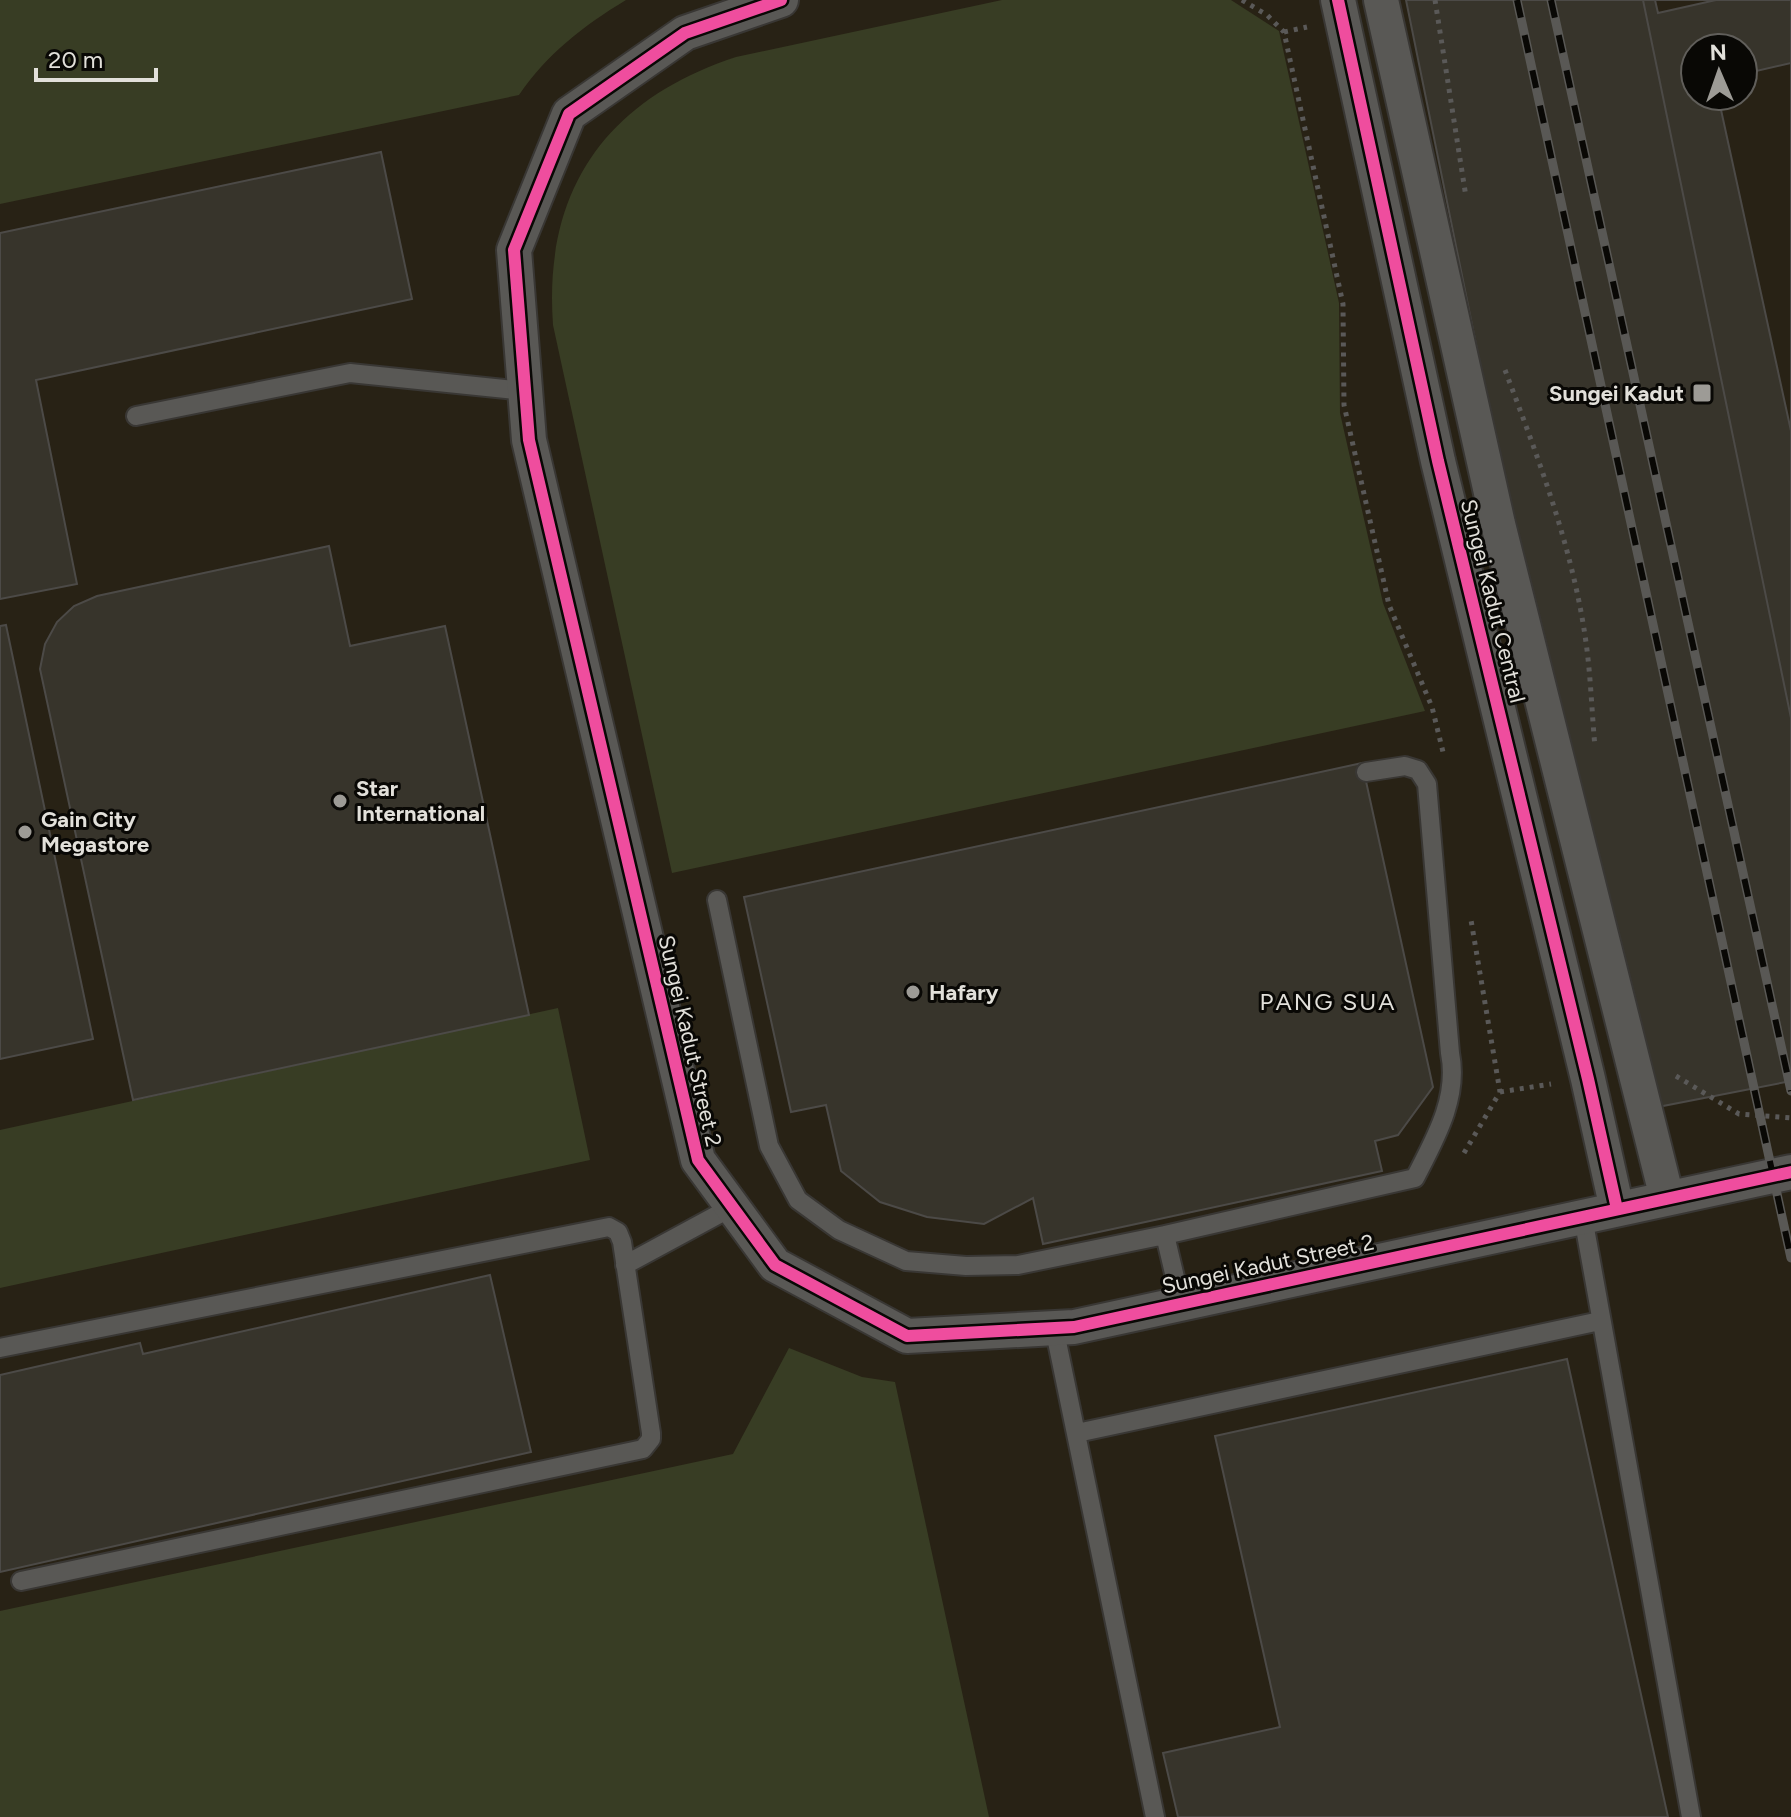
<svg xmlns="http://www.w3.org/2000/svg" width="1791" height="1817" font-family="Figtree,sans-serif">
<rect width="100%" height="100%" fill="#1e1c18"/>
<path fill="#282215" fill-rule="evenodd" d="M0,0H1791V1817H0ZM1695,48H1743V96H1695Z"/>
<path fill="#383d24" d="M0,0H626C583,26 547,54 519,95L0,204Z
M1002,0H1231L1279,31L1339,303L1340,413L1383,603L1425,711L672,873L553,325C543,188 608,99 736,57Z
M558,1008L590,1160L0,1288V1130Z
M789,1348L862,1377L895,1382L989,1817H0V1611L733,1454Z"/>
<path fill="#37342b" stroke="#4c4a47" stroke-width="2" fill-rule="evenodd" d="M1406,0H1643L1791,718V1081L1632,1112Z
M1643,0H1791V718ZM1695,48H1743V96H1695Z
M1655,0H1716L1658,13Z
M1791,63V431L1718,96H1743V74Z
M381,152L412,299L36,380L77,584L0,599V233Z
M329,546L350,646L445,626L529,1015L133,1100L40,669L45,644L57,622L74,606L97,596Z
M6,625L93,1039L0,1059V626Z
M1362,763L1433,1087L1398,1135L1375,1141L1382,1171L1043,1244L1033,1198L984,1224L927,1217L880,1202L841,1171L826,1105L791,1112L744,897Z
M490,1275L531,1452L0,1572V1375L140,1343L143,1354Z
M1567,1359L1668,1817H1178L1163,1753L1280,1727L1215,1436Z"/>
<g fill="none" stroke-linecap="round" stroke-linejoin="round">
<defs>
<path id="service" d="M136,416L350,373L525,391
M717,900L769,1146L798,1200L839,1230L906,1261L966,1266L1018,1265L1165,1235L1415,1178C1435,1139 1459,1098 1450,1053L1427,784L1418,770L1405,766L1366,772
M1583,1217L1691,1817
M1165,1235L1181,1303
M625,1265L732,1207
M1054,1327L1155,1817
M0,1348L609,1227L618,1232L622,1242L651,1433V1439L643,1449L21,1581
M1077,1433L1600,1321"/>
<path id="minor" d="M781,0L685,33L569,114L514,250L529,440L698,1160L775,1265L907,1336L1074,1327L1791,1172
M1338,0L1438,461L1588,1079L1617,1209
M1381,0L1498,524L1667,1198"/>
</defs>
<use href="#service" stroke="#393734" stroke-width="22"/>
<use href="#minor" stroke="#393734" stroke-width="38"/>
<path stroke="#5a5958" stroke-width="5" stroke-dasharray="4 6" stroke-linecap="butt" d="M1242,0L1267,15L1284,32L1343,304L1344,405L1389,605L1432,707L1443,752
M1435,0L1466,197
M1284,32L1307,27
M1505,370C1539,460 1575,554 1587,650C1591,682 1592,715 1595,747
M1676,1076L1739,1114L1791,1118
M1500,1092L1551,1084
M1464,1153L1500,1092L1471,920"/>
<use href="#service" stroke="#595855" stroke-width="18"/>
<use href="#minor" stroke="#595855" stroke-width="34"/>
<defs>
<path id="rail" d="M1517,0L1791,1258
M1551,0L1791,1091"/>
</defs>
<use href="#rail" stroke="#595855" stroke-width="9"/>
<use href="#rail" stroke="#090805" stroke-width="6" stroke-dasharray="18" stroke-linecap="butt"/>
<defs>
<path id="cycleway" d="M781,0L685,33L569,114L514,250L529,440L698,1160L775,1265L907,1336L1074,1327L1791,1172
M1338,0L1438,461L1588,1079L1617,1209"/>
</defs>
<use href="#cycleway" stroke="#090805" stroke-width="17"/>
<use href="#cycleway" stroke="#ef4d9e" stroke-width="12"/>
</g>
<g fill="#9d9b96" stroke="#090805" stroke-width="3">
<rect x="1692" y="383" width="20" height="20" rx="4"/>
<circle cx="340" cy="801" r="8"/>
<circle cx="25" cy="832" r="8"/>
<circle cx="913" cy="992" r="8"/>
</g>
<g text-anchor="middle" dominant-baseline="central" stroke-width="6" stroke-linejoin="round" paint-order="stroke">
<g font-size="22" font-weight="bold" fill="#e2e0da" stroke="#090805" text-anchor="start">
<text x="1684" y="393" text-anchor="end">Sungei Kadut</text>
<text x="356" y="788">Star<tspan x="356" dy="25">International</tspan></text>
<text x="41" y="819">Gain City<tspan x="41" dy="25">Megastore</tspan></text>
<text x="929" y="992">Hafary</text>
</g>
<g font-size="22" fill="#e2e0da" stroke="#090805">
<text transform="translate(1493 601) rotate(76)">Sungei Kadut Central</text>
<text transform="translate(690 1041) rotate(77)">Sungei Kadut Street 2</text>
<text transform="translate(1268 1264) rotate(-12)">Sungei Kadut Street 2</text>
</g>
<g font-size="24" letter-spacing="2" fill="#e2e0da" stroke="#090805">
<text x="1328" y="1001">PANG SUA</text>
</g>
</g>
<g transform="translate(1719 72) rotate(358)"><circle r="38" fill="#090805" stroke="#605e5a" stroke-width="2"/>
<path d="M0-6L14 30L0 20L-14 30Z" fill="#9d9b96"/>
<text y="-12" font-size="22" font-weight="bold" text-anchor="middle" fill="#e2e0da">N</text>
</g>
<path d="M36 68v12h120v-12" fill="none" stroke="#e2e0da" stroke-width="4"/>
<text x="48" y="68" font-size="24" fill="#e2e0da" stroke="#090805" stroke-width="6" paint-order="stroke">20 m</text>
</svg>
